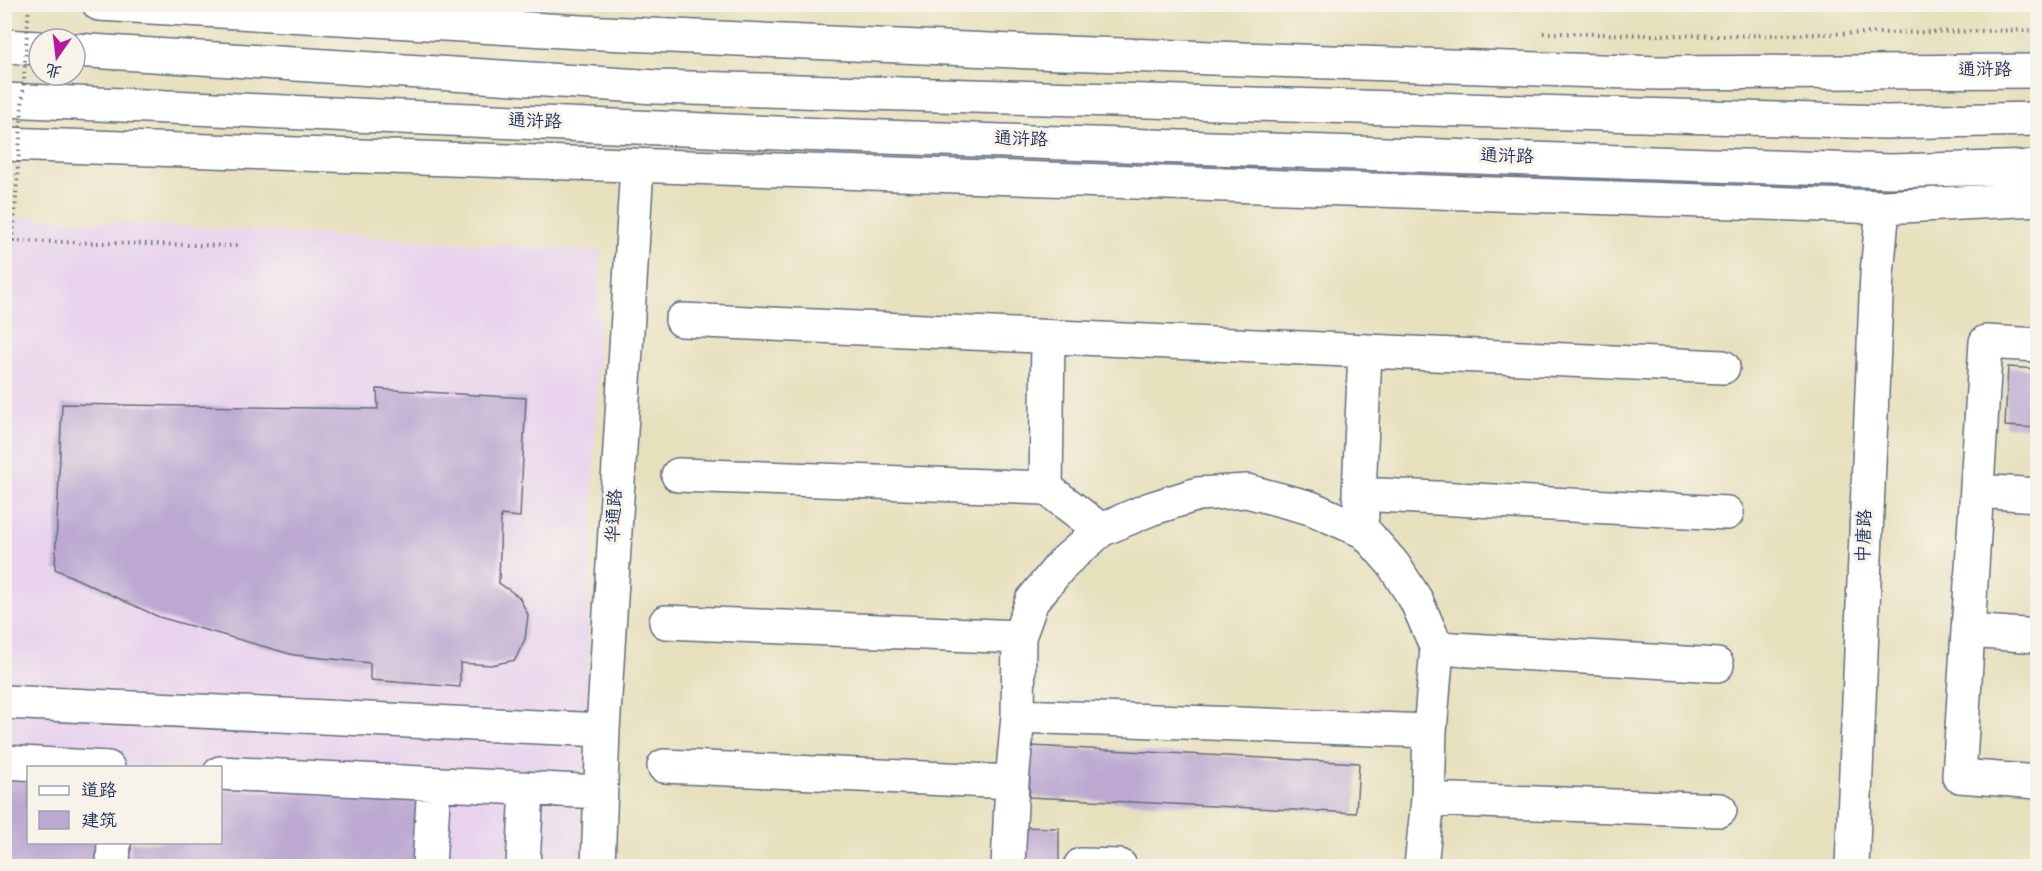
<svg xmlns="http://www.w3.org/2000/svg" width="2042" height="871" font-family="'Gochi Hand','LXGW WenKai TC',sans-serif">
<rect width="100%" height="100%" fill="#f7f3e8"/>
<filter id="ink" filterUnits="userSpaceOnUse"><feTurbulence type="fractalNoise" baseFrequency=".0167" numOctaves="2"/><feDisplacementMap in="SourceGraphic" scale="12" xChannelSelector="R" yChannelSelector="G"/><feConvolveMatrix kernelMatrix="1 2 1 2 8 2 1 2 1" color-interpolation-filters="sRGB"/></filter>
<filter id="wash" filterUnits="userSpaceOnUse"><feTurbulence type="fractalNoise" baseFrequency=".008" numOctaves="4" result="noise"/><feDisplacementMap in="SourceGraphic" scale="24" xChannelSelector="R" yChannelSelector="G"/><feGaussianBlur stdDeviation="1.35" result="paint"/><feColorMatrix in="noise" values="0 0 0 0 0 0 0 0 0 0 0 0 0 0 0 0 0 1.4 0 .05"/><feComposite in="paint" operator="in"/></filter>
<g filter="url(#wash)">
<rect width="100%" height="100%" fill="#e7e0bd"/>
<path fill="#e8d2ee" fill-rule="evenodd" d="M4,216L601,251L582,866H5ZM28,768H220V842H28Z"/>
<g id="blocks">
<path fill="#bca8d1" d="M2008,367L2038,369V428L2005,426Z
M377,389L526,398L520,517L501,515L499,583L519,597L528,615L525,639L515,660L491,665L460,663V687L370,680V663L294,655L159,617L55,569L62,404L378,409Z
M1031,746L1359,763L1356,813L1029,797Z
M4,777L28,778V842H101L100,866H4Z
M220,790L421,799L419,866H130L131,842H220Z
M1007,827L1059,828V866H1006Z"/>
</g>
</g>
<g filter="url(#ink)">
<use href="#blocks" fill-opacity="0" stroke="#626d7f" stroke-width="1.5"/>
<g fill="none" stroke-linecap="round" stroke-linejoin="round">
<defs>
<path id="minor" d="M682,320L1723,367
M1048,337L1046,488L1101,530
M2038,345L1986,342L1959,776L2038,782
M678,475L1046,488
M1977,491L2038,495
M1359,494L1727,513
M1362,516L1359,494L1365,351
M666,622L1019,637
M1968,631L2038,636
M1437,648L1717,665
M4,702L603,730
M1018,716L1430,731
M4,762L108,768
M664,766L1012,782
M220,773L600,792
M1428,799L1720,810
M1081,865L1120,866
M113,866L114,842
M429,866L434,784
M523,866L527,789
M598,866L603,730L637,166
M1008,866L1012,782L1018,716L1019,637L1032,601L1063,563L1101,530L1150,509L1198,494L1247,491L1311,508L1365,532L1393,564L1416,600L1437,648L1430,731L1428,799L1421,866"/>
<path id="major" d="M99,4L581,32L1034,52L1659,73L2038,71
M4,46L39,48
M75,50L656,87L1886,122L2038,119
M4,100L824,135L1890,171L2038,167
M4,144L1883,207L2038,199
M1852,866L1877,274L1883,207"/>
</defs>
<use href="#minor" stroke="#626d7f" stroke-width="36"/>
<use href="#major" stroke="#626d7f" stroke-width="36"/>
<path stroke="#626d7f" stroke-width="4" stroke-dasharray="1.5 4.5" stroke-linecap="butt" d="M1543,33L1718,36L2038,30
M13,241L237,246"/>
<use href="#minor" stroke="#fff" stroke-width="33"/>
<use href="#major" stroke="#fff" stroke-width="33"/>
<path stroke="#626d7f" stroke-width="4" stroke-dasharray="1.5 4.5" stroke-linecap="butt" d="M13,241L29,4"/>
</g>
</g>
<g text-anchor="middle" dominant-baseline="central" stroke-width="6" stroke-linejoin="round" paint-order="stroke">
<g font-size="18" fill="#1b2f5e" stroke="#f7f3e8">
<text x="1985" y="71">通浒路</text>
<text transform="translate(535 123) rotate(2)">通浒路</text>
<text transform="translate(1021 141) rotate(2)">通浒路</text>
<text transform="translate(1507 158) rotate(2)">通浒路</text>
<text transform="translate(616 516) rotate(-87)">华通路</text>
<text transform="translate(1866 536) rotate(-88)">中唐路</text>
</g>
</g>
<rect width="2042" height="871" fill="none" stroke="#f7f3e8" stroke-width="24"/>
<rect x="27" y="766" width="195" height="78" fill="#f7f3e8" stroke="#9fa5b1" stroke-width="1.5"/>
<rect x="39" y="786" width="30" height="9" fill="#ffffff" stroke="#9fa5b1" stroke-width="1.5"/>
<text x="81" y="796" font-size="18" fill="#1b2f5e">道路</text>
<rect x="39" y="811" width="30" height="18" fill="#bca8d1" stroke="#9fa5b1" stroke-width="1.5"/>
<text x="81" y="826" font-size="18" fill="#1b2f5e">建筑</text>
<g transform="translate(57 57) rotate(194)"><circle r="28" fill="#f7f3e8" stroke="#9fa5b1" stroke-width="1.5"/>
<path d="M0-4.5L10 22L0 15L-10 22Z" fill="#b5179e"/>
<text y="-9" font-size="16" font-weight="bold" text-anchor="middle" fill="#1b2f5e">北</text>
</g>
</svg>
